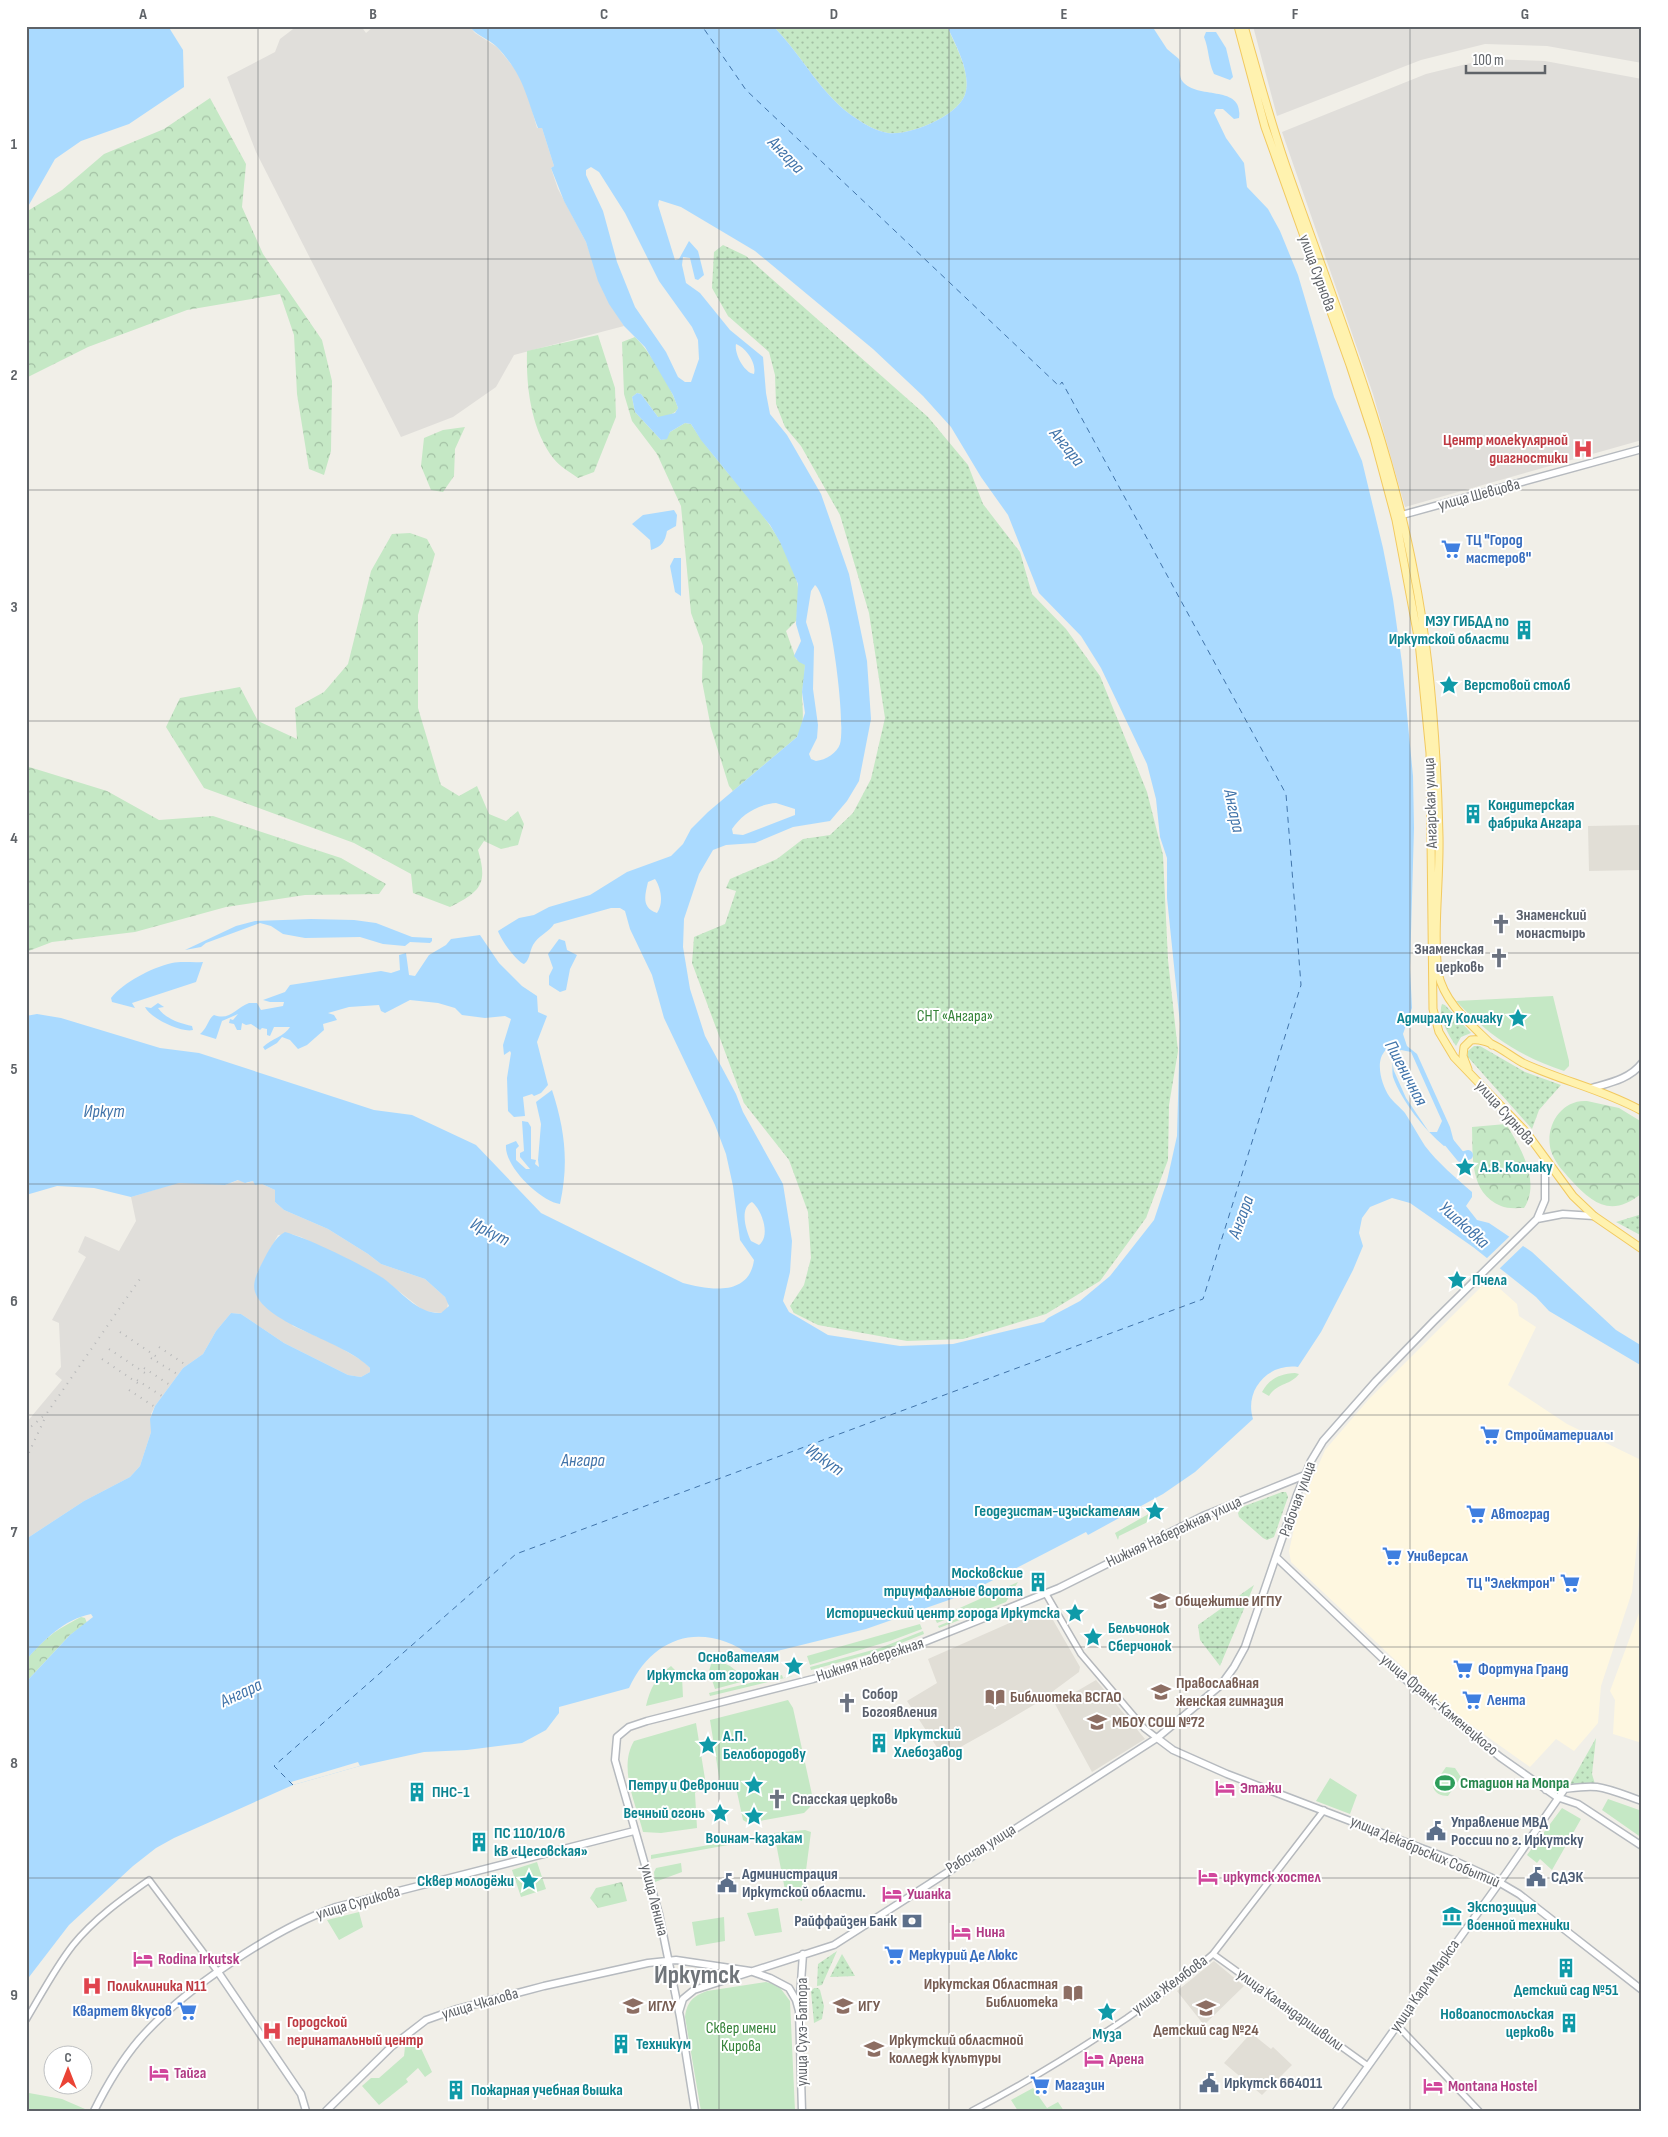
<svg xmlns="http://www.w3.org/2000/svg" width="1668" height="2137" font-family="'Sofia Sans Condensed',sans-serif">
<defs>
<pattern id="grass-dots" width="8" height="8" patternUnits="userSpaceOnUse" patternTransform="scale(1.25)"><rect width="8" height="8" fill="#c5e8c5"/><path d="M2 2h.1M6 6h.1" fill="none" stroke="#a3c0a4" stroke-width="1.8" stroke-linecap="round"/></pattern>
<pattern id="forest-crowns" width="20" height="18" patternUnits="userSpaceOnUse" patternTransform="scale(1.25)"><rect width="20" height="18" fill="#c5e8c5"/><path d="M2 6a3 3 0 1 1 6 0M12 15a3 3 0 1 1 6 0" fill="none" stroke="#a3c0a4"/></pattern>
</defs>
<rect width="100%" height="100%" fill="#f1efe8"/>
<path fill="#fef7e0" d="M1489,1279L1517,1304L1519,1316L1536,1327L1508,1385L1567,1424L1639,1459V1525L1632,1592L1601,1686L1598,1723L1574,1751L1556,1739L1530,1767L1443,1705L1291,1562L1289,1551L1297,1515L1325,1450L1369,1399Z
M1642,1605V1743L1613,1734L1615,1700L1610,1691Z"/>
<path fill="#e0deda" d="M297,26H361L366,33L374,26H469L475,33L497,47L520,75L525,85L537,128H542L554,166L551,168L558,189L586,242L605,295L624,326L514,355L496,387L453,417L401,437L256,152L227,77L275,52L280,39Z
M1253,26H1642V63L1547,46L1485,44L1421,60L1277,116Z
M1487,59L1545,61L1642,79V440L1405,507L1373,394L1282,132L1426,74Z
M239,1180L247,1183L253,1181L257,1185L262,1184L275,1190V1202L284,1210L328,1229L368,1254L381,1264L425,1279L445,1297L448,1302L447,1310L441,1313L424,1311L382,1278L301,1237L291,1234L278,1235L257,1273L293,1326L332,1343L363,1361L370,1368V1372L361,1377L348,1375L284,1343L241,1314L231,1313L216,1331L203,1354L183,1368L155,1406L151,1414V1432L140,1466L130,1477L84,1501L26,1539V1423L62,1380L55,1374L61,1367L59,1323L52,1320L86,1257L78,1252L85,1236L119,1251L136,1221L131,1197L180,1182L225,1185Z"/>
<path fill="#e1ded6" d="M1642,825V870L1589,871L1588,826Z
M1039,1610H1046L1049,1613L1080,1667L1079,1672L1037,1703L1000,1725L948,1754L940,1752L907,1701L937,1683L928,1659Z
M1096,1680L1145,1739L1092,1772L1055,1704Z
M1214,1961L1244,1986L1204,2025L1177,1991Z
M1251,2033L1271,2049L1273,2047L1292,2065L1262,2095L1224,2063Z"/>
<path fill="url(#grass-dots)" d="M773,26H947C955,45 970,70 966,91C962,115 910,136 888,133C876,131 866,125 857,119C821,96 803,56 773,26Z
M723,245L746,256L928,417L968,465L983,504L1020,552L1032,594L1066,629L1100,676L1147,792L1163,855L1168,960L1178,1051L1169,1105L1168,1160L1146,1218L1100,1281L1046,1314L963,1339L907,1341L818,1325L794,1313L790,1306L804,1285L811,1258L808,1212L789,1160L744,1103L692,963L694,937L725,924L736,891L726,888L730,879L777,859L803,839L830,835L853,813L871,779L885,718L869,613L840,515L801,446L785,427L776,404L775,375L769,352L728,316L712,288L714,252Z
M1442,1004L1445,1005L1471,1033L1461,1037L1456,1046C1449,1036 1437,1016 1442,1004Z
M1474,1046H1480L1525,1072L1561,1085L1539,1110L1532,1129L1467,1056L1468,1051Z
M1642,1214V1236L1616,1222Z
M1282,1492H1286L1288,1497L1274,1537L1267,1540L1263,1538L1239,1517L1238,1513L1242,1507Z
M1254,1585L1220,1666L1200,1640L1198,1625Z
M1596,1738L1592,1774L1595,1784H1570Z
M837,1951L822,1985L817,1986L818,1964Z
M842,1954L855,1976L830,1977Z
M814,1988H818L820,1990L824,2006L822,2019L814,2023L811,1991Z"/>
<path fill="url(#forest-crowns)" d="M210,98L246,164L242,207L263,254L322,340L332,381L331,451L324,475L309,469L297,394L294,335L280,294L187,310L88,347L26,378V212L62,190L104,154L164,129Z
M598,335L615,388L616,417L594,472L578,478C570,472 559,466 554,459C531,430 526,387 527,351Z
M635,337C651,353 671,386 678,408C676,414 664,418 658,417L641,394L637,393L632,397L635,412L661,440L665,439L670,432L685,423L691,424C724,477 781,520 797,582C800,593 796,609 797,620L786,631L796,659L805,664C805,674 803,684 802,693C802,710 806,721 797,737L733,791L729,786L711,728L702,681L703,646L691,613L681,506L657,454L632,421L624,394L622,342Z
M465,427L455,449L454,476L443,492L431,490L421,466L424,438L443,430Z
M410,533L427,539L435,554L418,615V708L441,785L459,796L477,786L489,814L506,821L518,811L524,824L518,845L501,849L484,841L478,850C488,884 481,891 450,907L413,893L411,874L354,843L204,788L166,727L180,698L240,687L258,721L297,739L295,708L324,692L348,664L371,571L392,534Z
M26,766L107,791L159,820L213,816L341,858L386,884L379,894L305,895L226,907L135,932L52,942L26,952Z
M1587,1101L1619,1108L1642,1122V1193C1612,1218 1593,1204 1571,1180C1563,1171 1555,1163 1551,1151C1544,1127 1561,1099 1587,1101Z
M1506,1124C1521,1148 1541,1182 1524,1208C1517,1208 1507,1209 1501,1206C1469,1193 1473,1156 1472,1127Z
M81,1617L85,1618L87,1623L70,1635L26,1682V1660C46,1637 54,1631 81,1617Z
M622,1882L627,1901L598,1908L590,1898L596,1888Z"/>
<path fill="#c5e8c5" d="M1553,996L1569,1061V1066L1564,1071C1520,1057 1487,1034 1456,1001Z
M1295,1373L1299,1374C1291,1385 1277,1383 1269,1396L1262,1392C1270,1378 1280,1374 1295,1373Z
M1152,1512L1156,1518L1119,1536L1118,1540L1115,1533Z
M1018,1582L1006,1602L939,1628L938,1626L963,1616L962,1613L937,1623L935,1619Z
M920,1624L922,1629L890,1641L810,1665L807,1656Z
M923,1631L924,1634L881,1651L811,1670L810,1667L880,1648Z
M713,1658L730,1666L748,1680L715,1689L709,1671Z
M671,1666L682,1677L683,1697L646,1706C650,1689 656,1676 671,1666Z
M782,1675L783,1678L797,1675L710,1696L709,1693Z
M788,1700L793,1708L813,1799L810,1807L804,1813L748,1823L743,1820L737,1792L733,1785L720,1783L710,1720Z
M696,1723L706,1785L700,1787L695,1793L697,1828L661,1833L643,1832C636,1804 618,1768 634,1741Z
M1446,1767L1455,1768L1461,1777L1448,1796C1441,1796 1434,1793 1433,1786Z
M1330,1778L1357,1795L1350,1814L1316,1801Z
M1608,1799L1642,1811V1838L1602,1810Z
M1562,1808L1581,1819L1552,1870L1540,1859L1537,1863L1527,1855Z
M805,1830L811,1832L802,1901L786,1895L774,1833Z
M767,1835V1838L651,1859V1855Z
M537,1862L546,1889L521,1897L512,1870Z
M681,1863L682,1872L655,1882L654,1872L656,1868Z
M778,1908L782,1932L755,1936L747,1913Z
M359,1912L363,1927L339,1940L327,1920Z
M724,1917L725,1941L696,1946L692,1922Z
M766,1982L778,1985L790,2001L795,2111H701L685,2017C687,2002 693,1996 707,1991Z
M412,2041L418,2042L432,2072L425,2077L418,2068L406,2079L408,2082L379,2105L362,2086L371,2078H379L404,2056L405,2047Z
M1033,2088L1047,2108L1058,2102L1064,2111H1018L1011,2100Z
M29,2093L62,2099L85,2109L26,2111Z"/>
<path fill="#aadaff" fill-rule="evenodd" d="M26,26H168L183,50L184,87L129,124L81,141L55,159L26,210Z
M469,26H773C803,56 821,96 857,119C866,125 876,131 888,133C910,136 962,115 966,91C970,70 955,44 947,26H1152L1167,49L1179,59C1182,67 1177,75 1183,82C1198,100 1244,84 1239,118L1234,119L1223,109H1216L1214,113L1226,138L1244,163L1247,187L1268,209L1280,231L1298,275L1334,397L1362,461L1383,548L1393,599L1402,663L1413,776L1414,828L1410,968L1412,1008L1403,1034L1407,1046L1417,1054L1450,1127L1454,1142L1444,1146C1425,1130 1402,1102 1393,1077C1391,1069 1395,1057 1390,1050H1386C1374,1061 1382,1085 1389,1096C1393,1102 1400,1107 1405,1113C1412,1124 1418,1135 1425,1146C1438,1163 1456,1178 1472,1192V1197L1466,1206L1477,1220L1489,1223L1532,1252L1616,1330L1642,1346V1366L1549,1311L1536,1297L1473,1247L1410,1203L1392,1198L1370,1207L1362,1218L1359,1233L1363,1246L1353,1270L1321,1332L1298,1367C1268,1363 1244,1390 1253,1419L1195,1472L1163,1494L1088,1535L1086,1532L966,1594L866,1629L753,1657C705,1621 654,1634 629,1688L559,1707V1713L546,1730L522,1743L467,1750L424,1752L360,1766L293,1785L174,1838L156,1848L133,1866L69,1925L26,1981V1682L70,1635L93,1617L91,1614C64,1619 43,1641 26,1660V1539L84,1501L130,1477L140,1466L151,1432L150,1419L155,1406L183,1368L203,1354L216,1331L231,1313L241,1314L284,1343L348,1375L361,1377L370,1372V1368C345,1341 266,1325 255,1292C252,1282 258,1271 262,1263C268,1252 274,1238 285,1232C310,1239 361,1264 383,1278C401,1291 417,1314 441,1313L449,1306L445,1297L425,1279L381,1264L368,1254L328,1229L284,1210L275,1202V1190L262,1184L255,1185L253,1181L245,1183L238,1180L225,1185L179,1183L131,1197L94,1188L57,1186L26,1195V1016L37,1014L61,1018L160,1048L199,1053L374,1110L412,1115L476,1145L541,1213L683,1283C709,1290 749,1297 754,1260L740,1240L733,1186L726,1154L715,1125L664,1018L652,975L630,929L625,911L620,908H611L554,924C549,932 541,934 535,942C529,949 531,959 524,964C516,961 501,940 498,931L519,918L534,915L549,907L590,895L627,872L671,856L683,844L691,829L708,812L797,737L805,713L802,692L805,665L799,662L794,656L801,641L796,624L798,584L780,542L770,525L701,440L691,424L685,423L670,432L667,439L661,440L635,412L632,397L637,393L641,394L658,417L675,413L678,408L673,395L645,347L624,326L609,304L598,281L586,242L564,201L551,168L554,166L542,128H538C525,93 524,76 497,47C489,39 477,36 469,26ZM591,167L599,172L625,213L659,281L692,327L698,340L699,359L691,382H685L678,377L666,352L635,307L617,262L603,211L586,175V170ZM659,200L681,207L755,251L873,349L923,396L951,427L981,477L1008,515L1039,593L1081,636L1101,668L1147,764L1156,799L1160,837L1167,858V898L1180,1024L1177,1136L1167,1181L1154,1220L1110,1276L1080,1301L1048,1318L1044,1322L953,1344L900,1346L828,1335L789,1312L783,1301L790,1272L792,1241L783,1184L743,1112L736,1094L705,1036L690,989L683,947L684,919L699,874L713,850L726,845L755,843L793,827L830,821L847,801L859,781L871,719L867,661L849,574L821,494L787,435L770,414L766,393L763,357L730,330L700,293L686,283L682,265L683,257L690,258L695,279L698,280L704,275L698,251L689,241L679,259L675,260L658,205ZM736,344C746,348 757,363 754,374C744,373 734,353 736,344ZM815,585C831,599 846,722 840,744C837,753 826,760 816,761L811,759L809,754L817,738L818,725L813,689L814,647L806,622L811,591ZM776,803L795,809V815L743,835L733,834L732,829C741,815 758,804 776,803ZM655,879C661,888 664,903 657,913C641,908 645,895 648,882ZM752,1202C762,1210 771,1236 759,1245L751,1241C746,1231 739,1208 752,1202Z
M1206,32H1216L1226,48L1233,77L1230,80L1214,74C1208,61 1209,49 1204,37Z
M674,510L677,515L676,526L667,531C665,542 662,546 651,550L650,540L632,524L643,515Z
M674,558H681V596L675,592L670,566Z
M311,919L354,920L376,923L412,937L432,938V941L430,943L410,942L405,946L383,944L360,937L305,938L283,934L271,926L260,923L206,943L201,947L185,950L236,926L255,921Z
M480,935L499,963L522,986L537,996L538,1012L547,1016L537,1042L548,1085L541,1093L534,1096L532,1094L523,1097L525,1116L514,1117L508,1111L507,1078L511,1053L510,1051L504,1055L503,1045L511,1019L505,1016L485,1018L462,1015L455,1008L438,1003L410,1000L385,1013L381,1011L379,1005L349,1007L328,1013L334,1015L337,1020L323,1024L324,1030L307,1045L298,1049L290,1040L282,1037L277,1043L265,1050L263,1047C271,1039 285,1036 290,1027H274L270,1036L267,1035V1029L262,1028L260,1030L251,1024L246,1025L242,1023L241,1030H237L234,1024L229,1023L230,1019L233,1020L238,1014L222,1021L216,1039L200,1034C207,1029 208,1019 214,1015C230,1021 236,1008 249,1003H257L261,1010L283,1006L284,1002H270L263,1000L285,992L290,985L381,971L391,973L400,970L399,955L406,953L409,975L415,976L429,955L446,945L451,939Z
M559,939L565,941L567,950L577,955L570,969L566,990L560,992L549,985V976L553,968L548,954Z
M203,962L196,982L132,1003L135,1008L112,1002L111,998C124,982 151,968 172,963C182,961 193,963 203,962Z
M158,1003L164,1007L158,1008C166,1019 179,1023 192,1026L193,1030C181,1033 150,1018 145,1007L151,1008Z
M552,1090C565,1130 569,1163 560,1204C540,1201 504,1166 506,1145L516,1141L519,1146L516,1149V1160L526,1169H530L520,1157V1153L524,1151L522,1121L528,1122L531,1127V1159L536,1160L535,1164L539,1167L538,1160L541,1124L536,1102Z"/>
<path fill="#f1efe8" d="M1401,1050L1411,1052L1442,1121L1437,1132H1429L1406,1098L1394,1071L1392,1062L1394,1054Z
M1510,1236L1524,1245L1498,1270L1486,1259Z
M358,1762L360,1766L293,1785L291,1782Z"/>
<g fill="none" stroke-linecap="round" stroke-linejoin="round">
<path stroke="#aadaff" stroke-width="10" d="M1443,1135L1461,1157L1468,1155"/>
<path stroke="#4174aa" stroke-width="1" stroke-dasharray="6 5" stroke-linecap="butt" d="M293,1785L274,1766L516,1554L1203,1299L1301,985L1286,794L1062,382L1059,386L746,90L702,26"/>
<defs>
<path id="tertiary" d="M1046,1594L1081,1654L1144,1728L1157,1738
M1213,1954L1368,2066
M26,2020C41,1995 55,1968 73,1945C94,1919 122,1899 149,1880L218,1972
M1397,2025L1479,2111
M972,2111C1026,2083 1076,2052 1127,2018C1156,1997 1186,1978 1213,1954L1324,1810"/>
<path id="secondary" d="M1402,515L1642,449
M1592,1088C1609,1083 1630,1079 1642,1063
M1537,1219L1563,1214L1594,1216
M1277,1558L1400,1675L1500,1757L1557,1797L1578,1804L1642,1846
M1157,1738L1173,1750L1227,1774L1455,1861L1490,1877L1519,1894L1642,1990
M1546,1790C1562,1791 1579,1785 1597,1787C1611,1789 1627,1796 1642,1801
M218,1972L301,2094L306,2111
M679,2012L683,1999L694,1990L834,1945L1157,1738L1221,1685L1234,1667L1245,1647L1297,1495L1311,1461L1323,1441L1376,1381L1434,1321L1537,1219L1545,1200V1160
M94,2111C106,2087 122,2060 139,2040C182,1990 274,1929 336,1907L634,1831
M326,2111L391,2047L426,2020L457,2009L544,1986L648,1963L676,1960L750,1971L770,1978L789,1988L796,2000L799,2011
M695,2111L680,2017L659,1914L615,1760L617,1737L629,1727L647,1721L813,1679L889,1656L1059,1588L1203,1516L1305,1475
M802,2111L799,2011L803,1954
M1336,2111L1507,1872L1566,1787"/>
<path id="primary" d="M1238,26L1265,127L1350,365L1374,438L1396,520L1419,642L1430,753L1433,1009L1439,1032L1454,1057L1526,1132L1573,1196L1594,1216L1642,1249
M1244,26C1258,75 1271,124 1288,172C1334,304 1388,434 1414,573C1431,659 1437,748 1439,836C1440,881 1433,928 1438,973C1445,1004 1470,1023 1492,1045
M1468,1069L1463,1056L1464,1047L1471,1040C1489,1037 1508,1055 1523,1063C1562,1081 1604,1090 1642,1111"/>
</defs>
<use href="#tertiary" stroke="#b5b8bc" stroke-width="8"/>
<use href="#secondary" stroke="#b6babf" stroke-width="9"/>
<use href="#primary" stroke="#f2c960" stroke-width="9"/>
<use href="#tertiary" stroke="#fff" stroke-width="5"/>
<use href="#secondary" stroke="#fff" stroke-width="6"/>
<use href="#primary" stroke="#fff2af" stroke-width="7"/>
<path stroke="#b6b7b8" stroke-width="2" stroke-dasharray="1 6" stroke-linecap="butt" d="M120,1332L160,1359
M159,1347L186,1365
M109,1349L148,1375
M151,1358L177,1374
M102,1359L142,1386
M144,1368L170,1385
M137,1380L162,1396
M129,1390L155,1407
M26,1431L47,1413L142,1276
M26,1459L45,1418"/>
</g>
<path fill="none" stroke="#5f6368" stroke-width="1" stroke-opacity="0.55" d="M258,26V2111M488,26V2111M719,26V2111M949,26V2111M1180,26V2111M1410,26V2111M26,259H1642M26,490H1642M26,721H1642M26,953H1642M26,1184H1642M26,1415H1642M26,1647H1642M26,1878H1642"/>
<defs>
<symbol id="hospital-bare" viewBox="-9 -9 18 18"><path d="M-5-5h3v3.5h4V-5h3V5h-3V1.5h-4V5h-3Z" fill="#e0444e" stroke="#fff" stroke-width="2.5" paint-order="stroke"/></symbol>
<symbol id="supermarket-bare" viewBox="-9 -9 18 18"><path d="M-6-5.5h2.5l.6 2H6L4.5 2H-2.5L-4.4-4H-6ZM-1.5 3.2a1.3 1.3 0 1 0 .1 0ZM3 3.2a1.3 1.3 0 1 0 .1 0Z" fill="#3f7fe0" stroke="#fff" stroke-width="2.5" paint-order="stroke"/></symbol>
<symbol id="building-bare" viewBox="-9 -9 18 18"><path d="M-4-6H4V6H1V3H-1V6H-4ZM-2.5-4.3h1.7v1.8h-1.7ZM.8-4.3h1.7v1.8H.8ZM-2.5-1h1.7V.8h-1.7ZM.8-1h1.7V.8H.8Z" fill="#0f9aa8" stroke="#fff" stroke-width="2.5" paint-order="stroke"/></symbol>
<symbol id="sight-bare" viewBox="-9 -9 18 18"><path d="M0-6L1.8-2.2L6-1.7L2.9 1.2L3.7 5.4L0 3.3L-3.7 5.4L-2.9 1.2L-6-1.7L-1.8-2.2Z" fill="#0f9aa8" stroke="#fff" stroke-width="2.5" paint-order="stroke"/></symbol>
<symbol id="church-bare" viewBox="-9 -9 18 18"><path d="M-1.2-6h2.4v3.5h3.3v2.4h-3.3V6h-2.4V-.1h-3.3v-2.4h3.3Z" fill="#6b7280" stroke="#fff" stroke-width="2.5" paint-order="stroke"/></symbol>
<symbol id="university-bare" viewBox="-9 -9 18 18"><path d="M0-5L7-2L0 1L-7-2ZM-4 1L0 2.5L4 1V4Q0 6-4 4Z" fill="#8d6e63" stroke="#fff" stroke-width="2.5" paint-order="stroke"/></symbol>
<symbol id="school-bare" viewBox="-9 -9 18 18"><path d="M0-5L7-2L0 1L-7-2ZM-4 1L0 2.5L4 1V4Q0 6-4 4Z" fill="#8d6e63" stroke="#fff" stroke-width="2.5" paint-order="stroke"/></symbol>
<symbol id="library-bare" viewBox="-9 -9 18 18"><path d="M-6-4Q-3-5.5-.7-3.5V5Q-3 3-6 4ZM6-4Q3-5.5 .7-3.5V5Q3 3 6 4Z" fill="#8d6e63" stroke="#fff" stroke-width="2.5" paint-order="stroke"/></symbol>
<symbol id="stadium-bare" viewBox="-9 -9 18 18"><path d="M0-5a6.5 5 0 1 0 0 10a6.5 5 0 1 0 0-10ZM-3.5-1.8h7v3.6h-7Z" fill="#2e9e5b" stroke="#fff" stroke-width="2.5" paint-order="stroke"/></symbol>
<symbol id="hotel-bare" viewBox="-9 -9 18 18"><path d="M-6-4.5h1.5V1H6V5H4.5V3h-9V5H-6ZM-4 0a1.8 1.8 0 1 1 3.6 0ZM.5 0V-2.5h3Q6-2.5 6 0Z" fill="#d1479c" stroke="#fff" stroke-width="2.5" paint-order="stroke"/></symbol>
<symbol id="civic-bare" viewBox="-9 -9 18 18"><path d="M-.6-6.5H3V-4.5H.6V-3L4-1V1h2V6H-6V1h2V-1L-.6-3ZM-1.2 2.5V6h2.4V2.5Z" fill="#5c6f8a" stroke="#fff" stroke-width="2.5" paint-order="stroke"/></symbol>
<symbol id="museum-bare" viewBox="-9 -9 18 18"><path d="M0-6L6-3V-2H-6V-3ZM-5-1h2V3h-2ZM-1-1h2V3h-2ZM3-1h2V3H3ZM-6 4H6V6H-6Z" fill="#0f9aa8" stroke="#fff" stroke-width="2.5" paint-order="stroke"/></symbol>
<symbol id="bank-bare" viewBox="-9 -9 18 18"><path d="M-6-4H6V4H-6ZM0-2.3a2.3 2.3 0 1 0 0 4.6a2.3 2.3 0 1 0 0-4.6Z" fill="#5c6f8a" stroke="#fff" stroke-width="2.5" paint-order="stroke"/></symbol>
</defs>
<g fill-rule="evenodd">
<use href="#hospital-bare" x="1569" y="435" width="28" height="28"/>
<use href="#supermarket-bare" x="1437" y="535" width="28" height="28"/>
<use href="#building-bare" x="1510" y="616" width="28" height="28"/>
<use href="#sight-bare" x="1435" y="671" width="28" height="28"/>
<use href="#building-bare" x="1459" y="800" width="28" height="28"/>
<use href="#church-bare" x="1487" y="910" width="28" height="28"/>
<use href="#church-bare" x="1485" y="944" width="28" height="28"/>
<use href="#sight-bare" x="1504" y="1004" width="28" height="28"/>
<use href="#sight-bare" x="1451" y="1153" width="28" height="28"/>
<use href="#sight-bare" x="1443" y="1266" width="28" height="28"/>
<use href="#supermarket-bare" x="1476" y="1421" width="28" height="28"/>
<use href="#sight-bare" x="1141" y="1497" width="28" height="28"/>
<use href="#supermarket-bare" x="1462" y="1500" width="28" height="28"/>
<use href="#supermarket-bare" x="1378" y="1542" width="28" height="28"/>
<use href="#building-bare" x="1024" y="1568" width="28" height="28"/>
<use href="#supermarket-bare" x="1556" y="1569" width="28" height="28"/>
<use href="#university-bare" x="1146" y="1587" width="28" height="28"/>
<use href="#sight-bare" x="1061" y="1599" width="28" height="28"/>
<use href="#sight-bare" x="1079" y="1623" width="28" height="28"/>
<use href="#sight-bare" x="780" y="1652" width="28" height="28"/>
<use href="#supermarket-bare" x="1449" y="1655" width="28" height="28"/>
<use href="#school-bare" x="1147" y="1678" width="28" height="28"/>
<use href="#library-bare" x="981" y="1683" width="28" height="28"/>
<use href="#supermarket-bare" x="1458" y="1686" width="28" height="28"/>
<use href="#church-bare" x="833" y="1689" width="28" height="28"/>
<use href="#school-bare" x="1083" y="1708" width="28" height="28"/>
<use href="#building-bare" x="865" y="1729" width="28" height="28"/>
<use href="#sight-bare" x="694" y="1731" width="28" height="28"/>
<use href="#stadium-bare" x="1431" y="1769" width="28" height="28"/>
<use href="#sight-bare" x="740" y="1771" width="28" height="28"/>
<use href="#hotel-bare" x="1211" y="1774" width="28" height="28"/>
<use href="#building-bare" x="403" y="1778" width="28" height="28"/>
<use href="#church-bare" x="763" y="1785" width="28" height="28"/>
<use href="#sight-bare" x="706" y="1799" width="28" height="28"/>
<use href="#sight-bare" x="740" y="1802" width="28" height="28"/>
<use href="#civic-bare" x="1422" y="1817" width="28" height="28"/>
<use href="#building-bare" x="465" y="1828" width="28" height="28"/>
<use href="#hotel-bare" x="1194" y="1863" width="28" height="28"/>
<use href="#civic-bare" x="1522" y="1863" width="28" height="28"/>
<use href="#sight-bare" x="515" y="1867" width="28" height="28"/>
<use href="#civic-bare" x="713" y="1869" width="28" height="28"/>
<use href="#hotel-bare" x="878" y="1880" width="28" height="28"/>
<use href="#museum-bare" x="1438" y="1902" width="28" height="28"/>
<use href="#bank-bare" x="898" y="1907" width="28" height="28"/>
<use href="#hotel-bare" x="947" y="1918" width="28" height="28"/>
<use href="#supermarket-bare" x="880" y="1941" width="28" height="28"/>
<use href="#hotel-bare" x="129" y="1945" width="28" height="28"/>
<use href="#building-bare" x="1552" y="1954" width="28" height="28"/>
<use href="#hospital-bare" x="78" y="1972" width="28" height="28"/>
<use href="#library-bare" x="1059" y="1979" width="28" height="28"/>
<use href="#university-bare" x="619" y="1992" width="28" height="28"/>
<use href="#university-bare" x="829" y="1992" width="28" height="28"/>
<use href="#school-bare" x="1192" y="1994" width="28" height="28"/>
<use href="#supermarket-bare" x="173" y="1997" width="28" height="28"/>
<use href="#sight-bare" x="1093" y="1998" width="28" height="28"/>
<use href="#building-bare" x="1555" y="2009" width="28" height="28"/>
<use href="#hospital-bare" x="258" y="2017" width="28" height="28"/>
<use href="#building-bare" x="607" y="2030" width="28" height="28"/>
<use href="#university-bare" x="860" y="2035" width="28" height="28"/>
<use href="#hotel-bare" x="1080" y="2045" width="28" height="28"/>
<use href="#hotel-bare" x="145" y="2059" width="28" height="28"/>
<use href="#civic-bare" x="1195" y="2069" width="28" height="28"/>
<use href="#supermarket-bare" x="1026" y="2071" width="28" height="28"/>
<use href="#hotel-bare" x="1419" y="2072" width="28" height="28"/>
<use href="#building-bare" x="442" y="2076" width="28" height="28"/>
</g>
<g text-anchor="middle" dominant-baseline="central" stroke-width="4" stroke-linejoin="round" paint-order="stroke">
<g font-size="16" fill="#5f6368" stroke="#fff">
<text transform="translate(1317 273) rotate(70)">улица Сурнова</text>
<text transform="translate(1479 495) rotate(-15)">улица Шевцова</text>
<text transform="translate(1431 803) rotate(-92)">Ангарская улица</text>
<text transform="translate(1505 1113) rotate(48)">улица Сурнова</text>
<text transform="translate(1298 1499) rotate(-70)">Рабочая улица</text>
<text transform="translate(1174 1532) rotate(-25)">Нижняя Набережная улица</text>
<text transform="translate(870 1660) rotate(-18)">Нижняя набережная</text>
<text transform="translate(1439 1705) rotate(40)">улица Франк-Каменецкого</text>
<text transform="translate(981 1849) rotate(-32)">Рабочая улица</text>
<text transform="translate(1425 1852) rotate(23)">улица Декабрьских Событий</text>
<text transform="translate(654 1900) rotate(76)">улица Ленина</text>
<text transform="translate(358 1903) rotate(-16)">улица Сурикова</text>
<text transform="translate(1170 1985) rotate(-36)">улица Желябова</text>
<text transform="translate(1425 1986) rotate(-55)">улица Карла Маркса</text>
<text transform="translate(480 2004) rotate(-16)">улица Чкалова</text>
<text transform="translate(1290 2010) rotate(36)">улица Каландаришвили</text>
<text transform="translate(802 2032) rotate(-90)">улица Сухэ-Батора</text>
</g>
<g font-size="16" font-weight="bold" fill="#be3a42" stroke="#fff" text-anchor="start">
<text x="1568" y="440" text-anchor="end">Центр молекулярной<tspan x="1568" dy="18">диагностики</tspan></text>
<text x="107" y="1986">Поликлиника N11</text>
<text x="287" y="2022">Городской<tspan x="287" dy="18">перинатальный центр</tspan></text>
</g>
<g font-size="16" font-weight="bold" fill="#366cbe" stroke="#fff" text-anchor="start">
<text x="1466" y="540">ТЦ "Город<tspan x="1466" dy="18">мастеров"</tspan></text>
<text x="1505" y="1435">Стройматериалы</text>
<text x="1491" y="1514">Автоград</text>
<text x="1407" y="1556">Универсал</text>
<text x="1555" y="1583" text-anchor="end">ТЦ "Электрон"</text>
<text x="1478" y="1669">Фортуна Гранд</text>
<text x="1487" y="1700">Лента</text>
<text x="909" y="1955">Меркурий Де Люкс</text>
<text x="172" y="2011" text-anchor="end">Квартет вкусов</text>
<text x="1055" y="2085">Магазин</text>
</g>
<g font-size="16" font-weight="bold" fill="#0d838f" stroke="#fff" text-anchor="start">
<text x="1509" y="621" text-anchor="end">МЭУ ГИБДД по<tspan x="1509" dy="18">Иркутской области</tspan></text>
<text x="1464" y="685">Верстовой столб</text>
<text x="1488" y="805">Кондитерская<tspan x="1488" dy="18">фабрика Ангара</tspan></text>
<text x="1503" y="1018" text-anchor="end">Адмиралу Колчаку</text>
<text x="1480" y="1167">А.В. Колчаку</text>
<text x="1472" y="1280">Пчела</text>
<text x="1140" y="1511" text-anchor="end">Геодезистам-изыскателям</text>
<text x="1023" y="1573" text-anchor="end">Московские<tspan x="1023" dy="18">триумфальные ворота</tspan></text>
<text x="1060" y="1613" text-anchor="end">Исторический центр города Иркутска</text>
<text x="1108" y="1628">Бельчонок<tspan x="1108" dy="18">Сберчонок</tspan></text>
<text x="779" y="1657" text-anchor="end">Основателям<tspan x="779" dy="18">Иркутска от горожан</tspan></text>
<text x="894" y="1734">Иркутский<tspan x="894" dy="18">Хлебозавод</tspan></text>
<text x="723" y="1736">А.П.<tspan x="723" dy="18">Белобородову</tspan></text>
<text x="739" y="1785" text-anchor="end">Петру и Февронии</text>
<text x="432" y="1792">ПНС-1</text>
<text x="705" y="1813" text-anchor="end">Вечный огонь</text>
<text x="494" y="1833">ПС 110/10/6<tspan x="494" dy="18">кВ «Цесовская»</tspan></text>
<text x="754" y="1838" text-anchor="middle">Воинам-казакам</text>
<text x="514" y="1881" text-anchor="end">Сквер молодёжи</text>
<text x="1467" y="1907">Экспозиция<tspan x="1467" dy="18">военной техники</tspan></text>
<text x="1566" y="1990" text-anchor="middle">Детский сад №51</text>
<text x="1554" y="2014" text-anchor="end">Новоапостольская<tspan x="1554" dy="18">церковь</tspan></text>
<text x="1107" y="2034" text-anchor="middle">Муза</text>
<text x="636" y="2044">Техникум</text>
<text x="471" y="2090">Пожарная учебная вышка</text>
</g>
<g font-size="16" font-weight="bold" fill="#5b616d" stroke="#fff" text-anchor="start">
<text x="1516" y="915">Знаменский<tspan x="1516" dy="18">монастырь</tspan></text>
<text x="1484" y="949" text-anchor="end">Знаменская<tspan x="1484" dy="18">церковь</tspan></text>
<text x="862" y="1694">Собор<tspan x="862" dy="18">Богоявления</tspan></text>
<text x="792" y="1799">Спасская церковь</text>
</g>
<g font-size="16" fill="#348238" stroke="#fff">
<text x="955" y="1016">СНТ «Ангара»</text>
<text x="741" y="2028">Сквер имени<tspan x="741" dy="18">Кирова</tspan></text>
</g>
<g font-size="16" font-weight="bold" fill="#785e54" stroke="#fff" text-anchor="start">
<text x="1175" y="1601">Общежитие ИГПУ</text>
<text x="1176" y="1683">Православная<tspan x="1176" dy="18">женская гимназия</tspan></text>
<text x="1010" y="1697">Библиотека ВСГАО</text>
<text x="1112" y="1722">МБОУ СОШ №72</text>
<text x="1058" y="1984" text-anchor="end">Иркутская Областная<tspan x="1058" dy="18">Библиотека</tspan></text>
<text x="648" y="2006">ИГЛУ</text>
<text x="858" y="2006">ИГУ</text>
<text x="1206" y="2030" text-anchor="middle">Детский сад №24</text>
<text x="889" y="2040">Иркутский областной<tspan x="889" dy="18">колледж культуры</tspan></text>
</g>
<g font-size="16" font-weight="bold" fill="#27864d" stroke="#fff" text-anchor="start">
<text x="1460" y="1783">Стадион на Мопра</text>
</g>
<g font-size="16" font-weight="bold" fill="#b23c85" stroke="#fff" text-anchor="start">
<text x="1240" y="1788">Этажи</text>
<text x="1223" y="1877">иркутск хостел</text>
<text x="907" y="1894">Ушанка</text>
<text x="976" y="1932">Нина</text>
<text x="158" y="1959">Rodina Irkutsk</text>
<text x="1109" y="2059">Арена</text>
<text x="174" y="2073">Тайга</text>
<text x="1448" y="2086">Montana Hostel</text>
</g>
<g font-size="16" font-weight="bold" fill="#4e5e75" stroke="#fff" text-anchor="start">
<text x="1451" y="1822">Управление МВД<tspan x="1451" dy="18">России по г. Иркутску</tspan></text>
<text x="742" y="1874">Администрация<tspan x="742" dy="18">Иркутской области.</tspan></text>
<text x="1551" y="1877">СДЭК</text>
<text x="897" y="1921" text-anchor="end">Райффайзен Банк</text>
<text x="1224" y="2083">Иркутск 664011</text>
</g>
<g font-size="18" font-style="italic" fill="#4174aa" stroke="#fff">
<text transform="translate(786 155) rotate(46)">Ангара</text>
<text transform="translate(1067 447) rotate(51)">Ангара</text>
<text transform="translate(1234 811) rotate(78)">Ангара</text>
<text transform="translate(1406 1073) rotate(62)">Пшеничная</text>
<text x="104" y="1111">Иркут</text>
<text transform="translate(1241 1217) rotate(-70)">Ангара</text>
<text transform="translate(1464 1225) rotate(42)">Ушаковка</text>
<text transform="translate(490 1232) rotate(27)">Иркут</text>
<text x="583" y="1460">Ангара</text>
<text transform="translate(825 1460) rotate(35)">Иркут</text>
<text transform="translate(241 1693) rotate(-25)">Ангара</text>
</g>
<g font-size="26" font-weight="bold" fill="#70757a" stroke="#fff">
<text x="697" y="1975">Иркутск</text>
</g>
</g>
<rect width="1668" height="2137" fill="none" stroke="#ffffff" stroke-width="55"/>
<g transform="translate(68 2070)"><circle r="24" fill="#ffffff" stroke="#bfc1c3"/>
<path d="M0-4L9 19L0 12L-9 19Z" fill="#ea4335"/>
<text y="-8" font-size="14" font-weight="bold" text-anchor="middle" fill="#5f6368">С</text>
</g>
<path d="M1466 65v8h79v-8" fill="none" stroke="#5f6368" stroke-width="2.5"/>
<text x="1473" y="65" font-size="15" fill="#5f6368" stroke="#ffffff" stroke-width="4" paint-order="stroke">100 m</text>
<rect x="28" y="28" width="1612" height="2082" fill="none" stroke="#5f6368" stroke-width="2"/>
<g font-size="16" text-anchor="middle" font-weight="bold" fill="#5f6368">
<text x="143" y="19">A</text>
<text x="373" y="19">B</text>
<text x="604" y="19">C</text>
<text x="834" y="19">D</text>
<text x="1064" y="19">E</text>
<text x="1295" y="19">F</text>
<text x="1525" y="19">G</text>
<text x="14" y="149">1</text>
<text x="14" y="380">2</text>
<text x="14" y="612">3</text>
<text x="14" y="843">4</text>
<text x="14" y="1074">5</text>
<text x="14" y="1306">6</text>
<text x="14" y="1537">7</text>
<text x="14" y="1768">8</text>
<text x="14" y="2000">9</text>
</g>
</svg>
